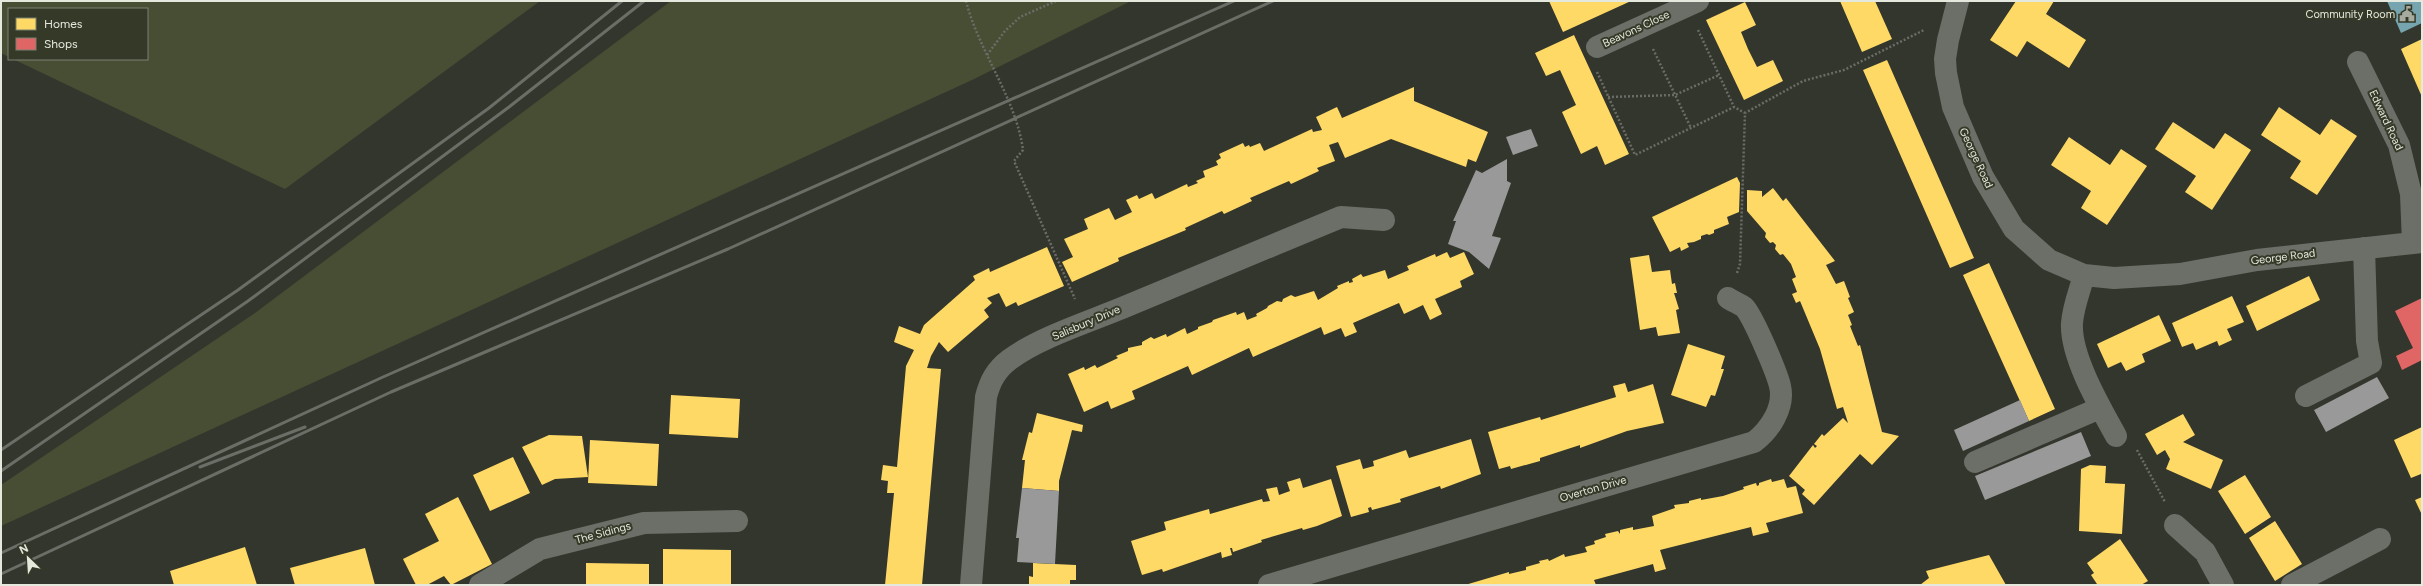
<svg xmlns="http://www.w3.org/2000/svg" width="2423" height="586" font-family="Figtree,sans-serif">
<rect width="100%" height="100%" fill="#33362c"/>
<path fill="#484e34" d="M1,1H540L285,189L13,59H147V9H9V57L1,53Z
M671,1H1131L972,80L1,526V485L255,313Z"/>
<path fill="#ffd966" d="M1549,1H1631L1563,32Z
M1840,1H1875L1892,39L1862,52Z
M2016,1H2054L2046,14L2086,40L2069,68L2027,41L2017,57L1990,40Z
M1745,2L1756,25L1741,32L1748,49L1757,67L1773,60L1783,81L1744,100L1706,20Z
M1574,35L1629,154L1605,165L1597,146L1581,154L1562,112L1576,105L1560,70L1546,76L1535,53Z
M2422,39V97L2401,49Z
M1887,60L1974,258L1950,268L1863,70Z
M1414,87V101L1488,132L1476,162L1468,159L1466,167L1391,139L1345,158L1338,142L1329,145L1335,161L1317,168L1319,171L1291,184L1289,181L1250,198L1252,201L1224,214L1222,211L1185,228L1186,230L1118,258L1119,261L1072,282L1062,262L1073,257L1064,239L1088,229L1084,219L1109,208L1115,220L1132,212L1126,200L1137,195L1139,199L1152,193L1155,199L1187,184L1188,187L1198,183L1196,181L1205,177L1203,171L1218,165L1216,161L1221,158L1219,154L1243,143L1245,147L1249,145L1250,147L1260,143L1264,151L1312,129L1313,132L1322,130L1316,117L1337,107L1342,118Z
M2279,107L2320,135L2331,119L2357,136L2317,195L2290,178L2301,161L2261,135Z
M2173,122L2214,149L2225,133L2251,150L2212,210L2185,192L2196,176L2155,149Z
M2069,137L2110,165L2121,149L2147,166L2107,225L2081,208L2091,191L2051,165Z
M1737,177L1740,183L1739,212L1727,217L1729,224L1714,230V233L1709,235L1707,234L1701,236V239L1694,242L1687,243L1689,247L1681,251L1680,247L1670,252L1652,217Z
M1773,188L1783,201L1786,198L1835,261L1826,265L1836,284L1844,281L1850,297L1848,298L1854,312L1848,315L1852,325L1850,326L1858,346L1860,345L1882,432L1899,436L1872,465L1860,454L1814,505L1802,494L1805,490L1789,476L1813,445L1815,448L1817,446L1814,444L1822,434L1824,436L1843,418L1848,423L1843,407L1837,409L1820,349L1800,301L1796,303L1792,294L1797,292L1792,279L1796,277L1791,264L1783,254L1780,255L1775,249L1776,245L1773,242L1770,243L1765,237L1766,233L1747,211V190L1762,191V197Z
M1047,247L1064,286L1018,306L1016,302L1006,307L999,293L987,298L992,303L984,310L989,317L948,352L939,342L931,356L927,368L941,369L922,585H885L894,493H887L888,481L881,480L883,465L897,467L906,366L914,350L894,342L899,326L920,334L924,325L975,280L973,276L989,268L990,272Z
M1447,252L1450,258L1464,252L1474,274L1460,281L1462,287L1435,299L1442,314L1430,320L1423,305L1404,314L1399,303L1353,323L1357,332L1345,337L1341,328L1324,335L1321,327L1253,357L1249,348L1192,375L1188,366L1132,391L1135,399L1111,409L1108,401L1084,412L1068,374L1084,367L1085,370L1095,365L1097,368L1118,358L1116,356L1128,351V348L1142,345V342L1151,337L1154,339L1166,334L1167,337L1185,328L1187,334L1198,329V327L1212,322L1213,320L1236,312L1237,315L1244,312L1247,320L1257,316L1256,314L1267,308L1268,306L1277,301L1282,302L1283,299L1291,295L1295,297L1314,291L1318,300L1338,288L1337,286L1349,281V283L1353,282L1352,279L1361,274L1363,277L1385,270L1388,279L1409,270L1407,266L1435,254L1436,257Z
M1649,255L1652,272L1670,270L1672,284L1675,283L1677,293H1674L1679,309L1676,310L1680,333L1658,336L1656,327L1640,330L1630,258Z
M1989,263L2055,409L2029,421L1963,275Z
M2309,276L2320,300L2257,331L2246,306Z
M2232,296L2244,322L2227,329L2232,340L2219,346L2217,341L2196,350L2193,343L2182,347L2172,323Z
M2159,315L2171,341L2142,354L2145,362L2126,371L2121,362L2108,368L2097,344Z
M1688,344L1725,356L1721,369H1724L1715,396L1711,395L1706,407L1671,395Z
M1625,383L1628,392L1653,384L1664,423L1627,431L1580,448V445L1540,458V461L1511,469L1510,466L1499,469L1488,432L1540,417L1541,420L1616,397L1613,386Z
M671,395L740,399L738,438L669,434Z
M1037,413L1083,425L1082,432L1072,430L1059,481V491L1022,488L1025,460H1022L1029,432L1032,433Z
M2183,414L2195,435L2183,442L2223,460L2211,489L2166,469L2170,459L2165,450L2157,455L2145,434Z
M2422,427V477L2421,474L2411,478L2394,440Z
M549,435L582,436L588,477L555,479L542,485L522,447Z
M1471,439L1481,474L1441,489L1440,486L1400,499L1401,502L1387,506L1372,510L1371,507L1368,508L1369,512L1351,517L1336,466L1360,459L1363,469L1374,466L1373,461L1406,450L1409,458Z
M590,440L659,444L657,486L588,483Z
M513,457L530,493L490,511L473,475Z
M2090,465L2106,466L2105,483L2125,484L2122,534L2079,531L2081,469Z
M2245,475L2271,517L2245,534L2218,491Z
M1300,478L1303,488L1331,479L1342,516L1317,526L1303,530L1302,528L1261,540L1262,542L1233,552L1232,548H1230L1232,555L1222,558L1221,552L1163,572L1162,569L1142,575L1131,541L1166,530L1164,522L1209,509L1210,514L1262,499L1263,502L1270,501L1266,489L1277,487L1279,495L1290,491L1287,482Z
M1771,479L1772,482L1784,479L1787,488L1796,486L1803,513L1766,523L1769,532L1753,536L1751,527L1660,550L1666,569L1655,572L1653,564L1594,580L1596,585H1465L1509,572V574L1526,570V567L1540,563L1539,561L1548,559L1549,561L1564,554L1565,557L1587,552L1585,547L1595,544L1594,541L1606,537L1605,534L1618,531L1620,534V530L1633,527V530L1654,526L1652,516L1675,508L1674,505L1689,503V501L1701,498V500L1723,496L1744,489L1743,487L1756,483L1757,486L1759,485V483Z
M458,497L492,564L451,585L444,576L427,585H416L403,559L439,541L425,514Z
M2422,497V515L2415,500Z
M2275,521L2302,564L2275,581L2249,538Z
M2120,539L2148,581L2141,585L2097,584L2091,575L2094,573L2087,563Z
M245,547L257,585H174L170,571Z
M365,548L375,585H295L290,568Z
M663,549L731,550V585H663Z
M1989,555L2006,585H1920L1929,578L1926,571Z
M586,563L649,564V585H586Z
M1033,563L1076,565V580H1070V585H1029V576L1033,577Z"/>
<path fill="#e06666" d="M2422,298V360L2402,370L2396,356L2413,348L2395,311Z"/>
<path fill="#76a5af" d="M2387,1H2421L2422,23L2401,33Z"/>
<path fill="#999" d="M1531,129L1538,146L1513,155L1506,137Z
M1507,159V181L1511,183L1492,236L1501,238L1489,269L1469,252L1448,244L1456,221H1453L1476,170L1482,173Z
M2377,377L2389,398L2326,432L2314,410Z
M2020,400L2029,421L1963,451L1954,430Z
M2081,432L2091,456L1985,500L1975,476Z
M1022,488L1059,491L1055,564L1017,562L1019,538H1016Z"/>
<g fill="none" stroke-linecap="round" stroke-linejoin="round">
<path stroke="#6b6c67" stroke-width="2.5" stroke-dasharray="2 2" stroke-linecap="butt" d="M966,1C979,52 1016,98 1023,150L1014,161L1075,299
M1698,30L1734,107L1745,113
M1653,49L1691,128
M987,55L1005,31L1020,17L1056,1
M1597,72L1635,155L1734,107
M1608,97L1675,95L1719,75
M1737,273L1740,264L1745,113L1803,81L1844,70L1924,30
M2137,450L2165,502"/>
<path stroke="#6c6e68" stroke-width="22" d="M1958,1L1948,40L1945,59L1946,73L1953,107L1983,177L2014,229L2049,260L2084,275L2114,278L2180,274L2257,260L2413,243
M1597,47L1698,1
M2358,62L2399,145L2411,194L2413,243L2422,242
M2084,275C2080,290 2073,307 2072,323C2070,356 2100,407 2116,436
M2306,396L2371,363L2367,341L2364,248
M1975,462L2100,408
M2175,525L2205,552L2223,585
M480,585L540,549L644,523L737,521
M971,585L986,397C990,381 996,370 1009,360C1038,338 1088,322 1122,308C1195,278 1268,248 1341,217L1384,220
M1269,585L1754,442C1770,430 1785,407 1780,386C1777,373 1753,316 1744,307C1740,304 1732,301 1728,298
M2292,585L2380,539"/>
<path stroke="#6b6d67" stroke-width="3" d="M1,450L238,290L489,108L622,1
M200,467L305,427
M1,471L248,301L509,107L644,1
M1,553L383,377L1234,1
M1,574L391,392L728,249L1273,1"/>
</g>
<defs>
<symbol id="civic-bare" viewBox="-9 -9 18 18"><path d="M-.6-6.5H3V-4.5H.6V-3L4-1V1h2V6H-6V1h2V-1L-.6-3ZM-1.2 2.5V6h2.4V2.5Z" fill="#a7aa9f" stroke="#353a28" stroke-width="2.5" paint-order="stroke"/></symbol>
</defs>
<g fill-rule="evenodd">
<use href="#civic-bare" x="2396" y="3" width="22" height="22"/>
</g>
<g text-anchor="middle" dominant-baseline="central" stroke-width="4" stroke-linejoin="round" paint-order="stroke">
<g font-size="11" fill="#e5e8dd" stroke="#353a28" text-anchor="end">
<text x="2395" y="14">Community Room</text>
</g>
<g font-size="11" fill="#e5e8dd" stroke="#353a28">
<text transform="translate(1636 29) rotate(-25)">Beavons Close</text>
<text transform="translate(2386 120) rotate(65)">Edward Road</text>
<text transform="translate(1976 158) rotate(65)">George Road</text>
<text transform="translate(2283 257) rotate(-7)">George Road</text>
<text transform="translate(1086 323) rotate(-23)">Salisbury Drive</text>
<text transform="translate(1593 489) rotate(-16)">Overton Drive</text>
<text transform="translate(603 533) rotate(-15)">The Sidings</text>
</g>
</g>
<rect width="2423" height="586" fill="none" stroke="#e5e8dd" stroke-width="4"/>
<rect x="8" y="8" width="140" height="52" fill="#353a28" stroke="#7b8070"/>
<rect x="16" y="18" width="20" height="12" fill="#ffd966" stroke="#7b8070"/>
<text x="44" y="28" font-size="12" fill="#e5e8dd">Homes</text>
<rect x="16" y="38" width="20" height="12" fill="#e06666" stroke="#7b8070"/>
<text x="44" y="48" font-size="12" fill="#e5e8dd">Shops</text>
<g transform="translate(28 558) rotate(335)" stroke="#353a28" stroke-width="3" paint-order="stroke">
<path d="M0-3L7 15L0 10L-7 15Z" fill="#e5e8dd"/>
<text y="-6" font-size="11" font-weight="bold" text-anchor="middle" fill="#e5e8dd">N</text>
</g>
</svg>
